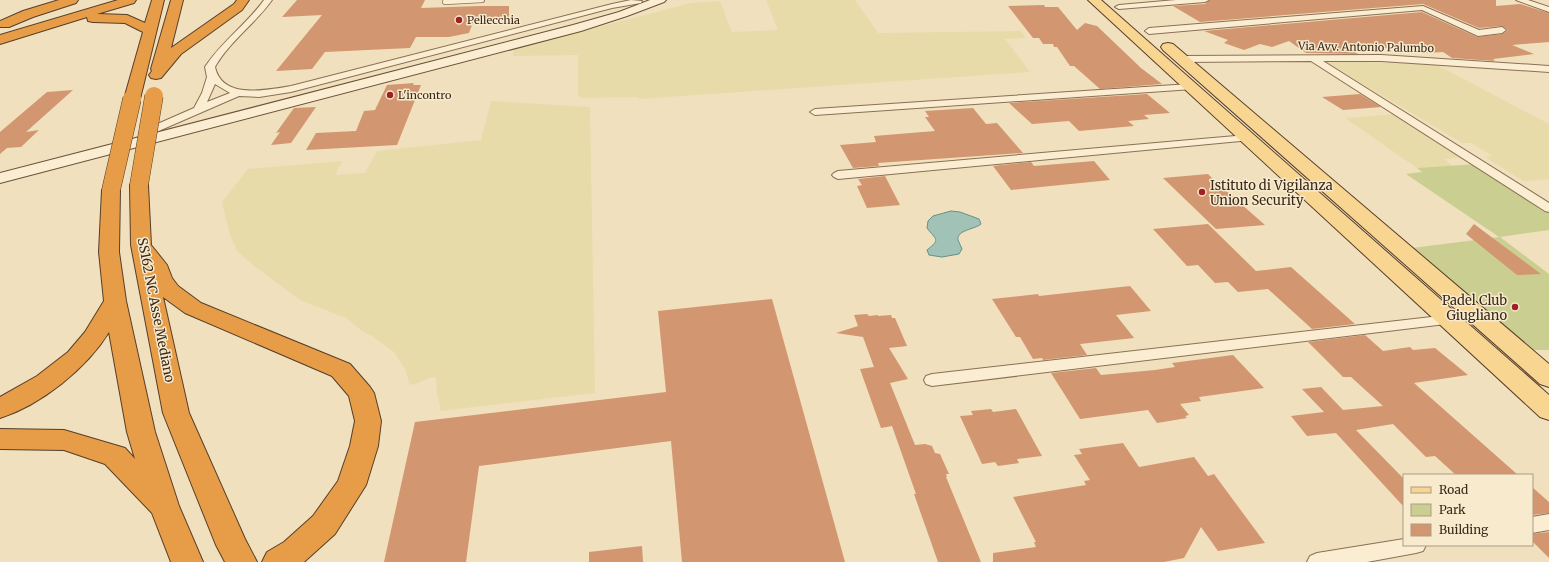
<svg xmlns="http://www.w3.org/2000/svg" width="1549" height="562" font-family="Merriweather,serif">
<rect width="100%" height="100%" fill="#f1e0bd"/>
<path fill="#e7dbaa" d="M766,0H855L878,33L1021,31L1026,38L1005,39L1030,72L639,99V97L582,98L578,95V55L513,56L514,49L691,3L720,1L732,32L778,30Z
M1328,61L1435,64L1549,124V179L1523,181L1485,157L1493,156L1471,143H1462L1326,62Z
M491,101L590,107L595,393L440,411V406L437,393L436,378L432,377L413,385L409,383L406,371L394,352L372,336L362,331L346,318L300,300L253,265L237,251L230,235L222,202L248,169L342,161L335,175L365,173L377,151L481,140Z
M1396,114L1466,157L1444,159L1453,166L1417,168L1345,118Z"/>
<path fill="#cacf91" d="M1477,164L1549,210V230L1500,237L1549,274V350H1533L1412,248L1499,237L1406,174L1422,172L1417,168Z"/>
<path fill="#a1c2b7" stroke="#689085" d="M951,211L960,212L979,219L981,224C976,229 956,230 958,240C959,243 961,246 962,249L959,254L942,257L929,255L927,250C941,239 936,240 927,228L928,221L933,216Z"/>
<path fill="#d29670" d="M297,0H425L421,8L480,6H509V17L474,20L469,33L449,37H416L410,48L325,52L312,69L276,71L322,15L282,17Z
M1210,0H1496V6L1520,4L1549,13V42L1512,45L1534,54L1493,59L1495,61L1452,58L1443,52L1425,53L1411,46L1353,51L1358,54L1306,53L1289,41L1272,47L1260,44L1244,50L1224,43L1228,40L1204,31L1422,12L1477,37L1502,34L1508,30L1502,26L1479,28L1423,4L1200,22L1173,6L1205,4Z
M1044,5L1045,7H1058L1077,30L1085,23L1097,26L1141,68L1162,84L1100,89L1074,66H1070L1057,47H1054L1053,44H1043L1039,38H1033L1008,6Z
M414,83L413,85H421L397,145L306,150L316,133L356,131L364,111L375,110L387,85Z
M73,90L26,132L39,130L21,147L7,148L0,154V132L47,92Z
M1147,94L1170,113L1144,115L1149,119L1128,121L1134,126L1079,131L1069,121L1032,124L1009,103Z
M1360,94L1381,107L1343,110L1322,97Z
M316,107L291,143L271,145L280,132L276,133L294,108Z
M973,108L986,124L997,123L1023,153L878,163L879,166L853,168L840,145L876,142L874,136L935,131L925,117H929L925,111Z
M1094,161L1110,180L1011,190L993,166L1031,162L1034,166Z
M1208,174L1216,182L1265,225L1216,229L1163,178Z
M885,176L900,205L867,208L857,186L862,185L858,179Z
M1208,224L1256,271L1291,267L1355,324L1312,329L1268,289L1238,292L1228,282L1215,283L1198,265L1187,266L1153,229Z
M1474,224L1541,274L1517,275L1466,234Z
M1130,286L1151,311L1116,315L1134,338L1080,344L1087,355L1043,360L1042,358L1033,359L1020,337H1016L992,299L1038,294L1039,296Z
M772,299L845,562H682L671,441L479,466L466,562H384L415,422L666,392L658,311Z
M867,314L869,316L878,315V316L891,315L892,318H895L907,346L889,348L908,379L890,383L915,445L925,444L932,446L935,453L940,454L949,474H946L947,477H946L981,562H938L914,494H916L892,426L881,428L860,369L874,367L863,337L836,333L858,326L854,315Z
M1365,335L1383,351L1410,347L1413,350L1435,348L1468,375L1414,383L1518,475H1456L1435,456L1426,457L1393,424L1356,430L1404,479V507L1336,433L1307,436L1291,416L1324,412L1302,389L1321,387L1343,410L1383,406L1351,377H1343L1308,342Z
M1233,355L1264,388L1199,397L1201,401L1180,404L1189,415L1185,416L1187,418L1157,423L1148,410L1080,419L1051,373L1096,368L1101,375L1155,370L1175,367L1172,363Z
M991,409L993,412L1016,409L1042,456L1017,459L1019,463L998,466L995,462L982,464L960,416L973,415L971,411Z
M1123,443L1139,467L1194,457L1208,476L1214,474L1265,543L1218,551L1201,527L1184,558L1164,562H993V553L1036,547L1034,542H1036L1013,497L1086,485L1084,481L1090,480L1074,455L1082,454L1079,449Z
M1532,487L1549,502V513L1532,515Z
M1549,532V558L1532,541V534Z
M642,546L643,562H589V552Z"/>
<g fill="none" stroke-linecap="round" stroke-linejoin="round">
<defs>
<path id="lane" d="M446,0L445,2L482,0"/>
<path id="street" d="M264,0H272C255,24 229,42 215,67C222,100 267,90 291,86L612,4L631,0L642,1L641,3L612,8L291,92L259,97L239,96L154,133H146L145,131L146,129L194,108L202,93L207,77L205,67C221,42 247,24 264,0ZM215,84L230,93L207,102Z
M1176,0H1209L1205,2L1119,9L1115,7L1119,5Z
M1516,0H1528L1549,7V12Z
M1423,6L1479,30L1502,27L1506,30L1502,33L1478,36L1422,10L1149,34L1145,31L1149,28Z
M1381,55L1549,66V72L1381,61H1323L1549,203V212L1545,211L1311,61L1183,62L1178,59L1183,56Z
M1190,84L1193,85L1195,87L1193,89L815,115L810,112L815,109Z
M1247,135L1252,138L1251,140L838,179L834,177L832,175L834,173L838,171Z
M1449,315L1454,317L1456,320L1454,323L932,386L926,384L924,380L926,376L932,374Z
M1549,514V530L1532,533V517Z
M1404,539V545H1426L1423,551L1416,553L1367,562H1307L1310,556L1317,553Z"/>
<path id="secondary" d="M650,0H666L664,2L627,16L581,31L0,183V173L573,25L619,12Z"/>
<path id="primary" d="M1088,0H1101L1549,395V420L1540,417Z
M1168,43L1173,44L1549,364V387L1540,384L1163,50L1161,47L1163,44Z"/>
<path id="highway" d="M59,0H78L76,3L33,17L9,27H0V21L23,11Z
M118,0H136L134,3L97,14L127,15L145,23L152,0H164L140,99L138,102L132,104L126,102L124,99L143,32L125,23L93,22L88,21L87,17L0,44V35Z
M171,0H183L171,48L234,4L237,0H249L242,10L181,54L161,78L156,79L151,78L149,75L152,71L151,69Z
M139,179L146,181L148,185L151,245L167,265L172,278L178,286L201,303L350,364L370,387L374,393L381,421L378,446L366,485L335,534L304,562H262L267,552L284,542L313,516L338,481L350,446L355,421L349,396L332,376L185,313L163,297L189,413L245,539L257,562H225L216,545L163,413L131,245L130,185L132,181Z
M111,184L118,186L120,190L119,252L126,301L155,432L179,506L203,562H171L152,513L105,464L64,450L0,449V429L64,430L125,448L135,459L127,432L109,332C87,368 41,405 0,418V397L37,376L68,352L85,332L104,301L99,252L102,190L104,186Z"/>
</defs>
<use href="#lane" stroke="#8a7055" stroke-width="6"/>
<use href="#street" stroke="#8a7055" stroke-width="2"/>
<use href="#secondary" stroke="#6b5139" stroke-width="2"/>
<use href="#primary" stroke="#573e2a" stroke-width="2"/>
<use href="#highway" stroke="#573e2a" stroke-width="2"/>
<use href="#lane" stroke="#fbedd1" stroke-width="4.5"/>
<use href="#street" fill="#fbedd1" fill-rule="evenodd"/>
<use href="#secondary" fill="#fbedd1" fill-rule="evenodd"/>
<use href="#primary" fill="#f8d591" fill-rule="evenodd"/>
<use href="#highway" fill="#e79c47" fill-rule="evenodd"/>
<defs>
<path id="highway-bridge" d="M139,185L154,96
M111,190L132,99"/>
</defs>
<use href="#highway-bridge" stroke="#573e2a" stroke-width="19" stroke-linecap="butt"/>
<use href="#highway-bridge" stroke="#e79c47" stroke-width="18"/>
</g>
<g fill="#9d2125" stroke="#f8eacd" stroke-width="1.5">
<circle cx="459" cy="20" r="4"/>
<circle cx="390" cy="95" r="4"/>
<circle cx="1202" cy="192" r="4"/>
<circle cx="1515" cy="307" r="4"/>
</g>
<g text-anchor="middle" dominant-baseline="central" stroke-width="3" stroke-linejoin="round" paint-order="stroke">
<g font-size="11" fill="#38281b" stroke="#f8eacd" text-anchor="start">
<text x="467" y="20">Pellecchia</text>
<text x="398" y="95">L'incontro</text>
</g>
<g font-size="11" fill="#38281b" stroke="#f8eacd">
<text transform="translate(1366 47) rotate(1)">Via Avv. Antonio Palumbo</text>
</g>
<g font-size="13" fill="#38281b" stroke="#f8eacd" text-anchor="start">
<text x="1210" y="185">Istituto di Vigilanza<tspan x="1210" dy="15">Union Security</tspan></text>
<text x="1507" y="300" text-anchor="end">Padel Club<tspan x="1507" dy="15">Giugliano</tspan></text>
</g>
<g font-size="13" fill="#38281b" stroke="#f8eacd">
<text transform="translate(156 310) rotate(79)">SS162 NC Asse Mediano</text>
</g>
</g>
<rect x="1403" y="474" width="130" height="72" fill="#f8eacd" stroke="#ab9c86"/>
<rect x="1411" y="487" width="20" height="6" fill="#f8d591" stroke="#ab9c86"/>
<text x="1439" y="494" font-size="12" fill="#38281b">Road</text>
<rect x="1411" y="504" width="20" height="12" fill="#cacf91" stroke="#ab9c86"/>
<text x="1439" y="514" font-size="12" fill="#38281b">Park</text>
<rect x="1411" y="524" width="20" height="12" fill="#d29670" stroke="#ab9c86"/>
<text x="1439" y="534" font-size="12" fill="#38281b">Building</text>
</svg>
